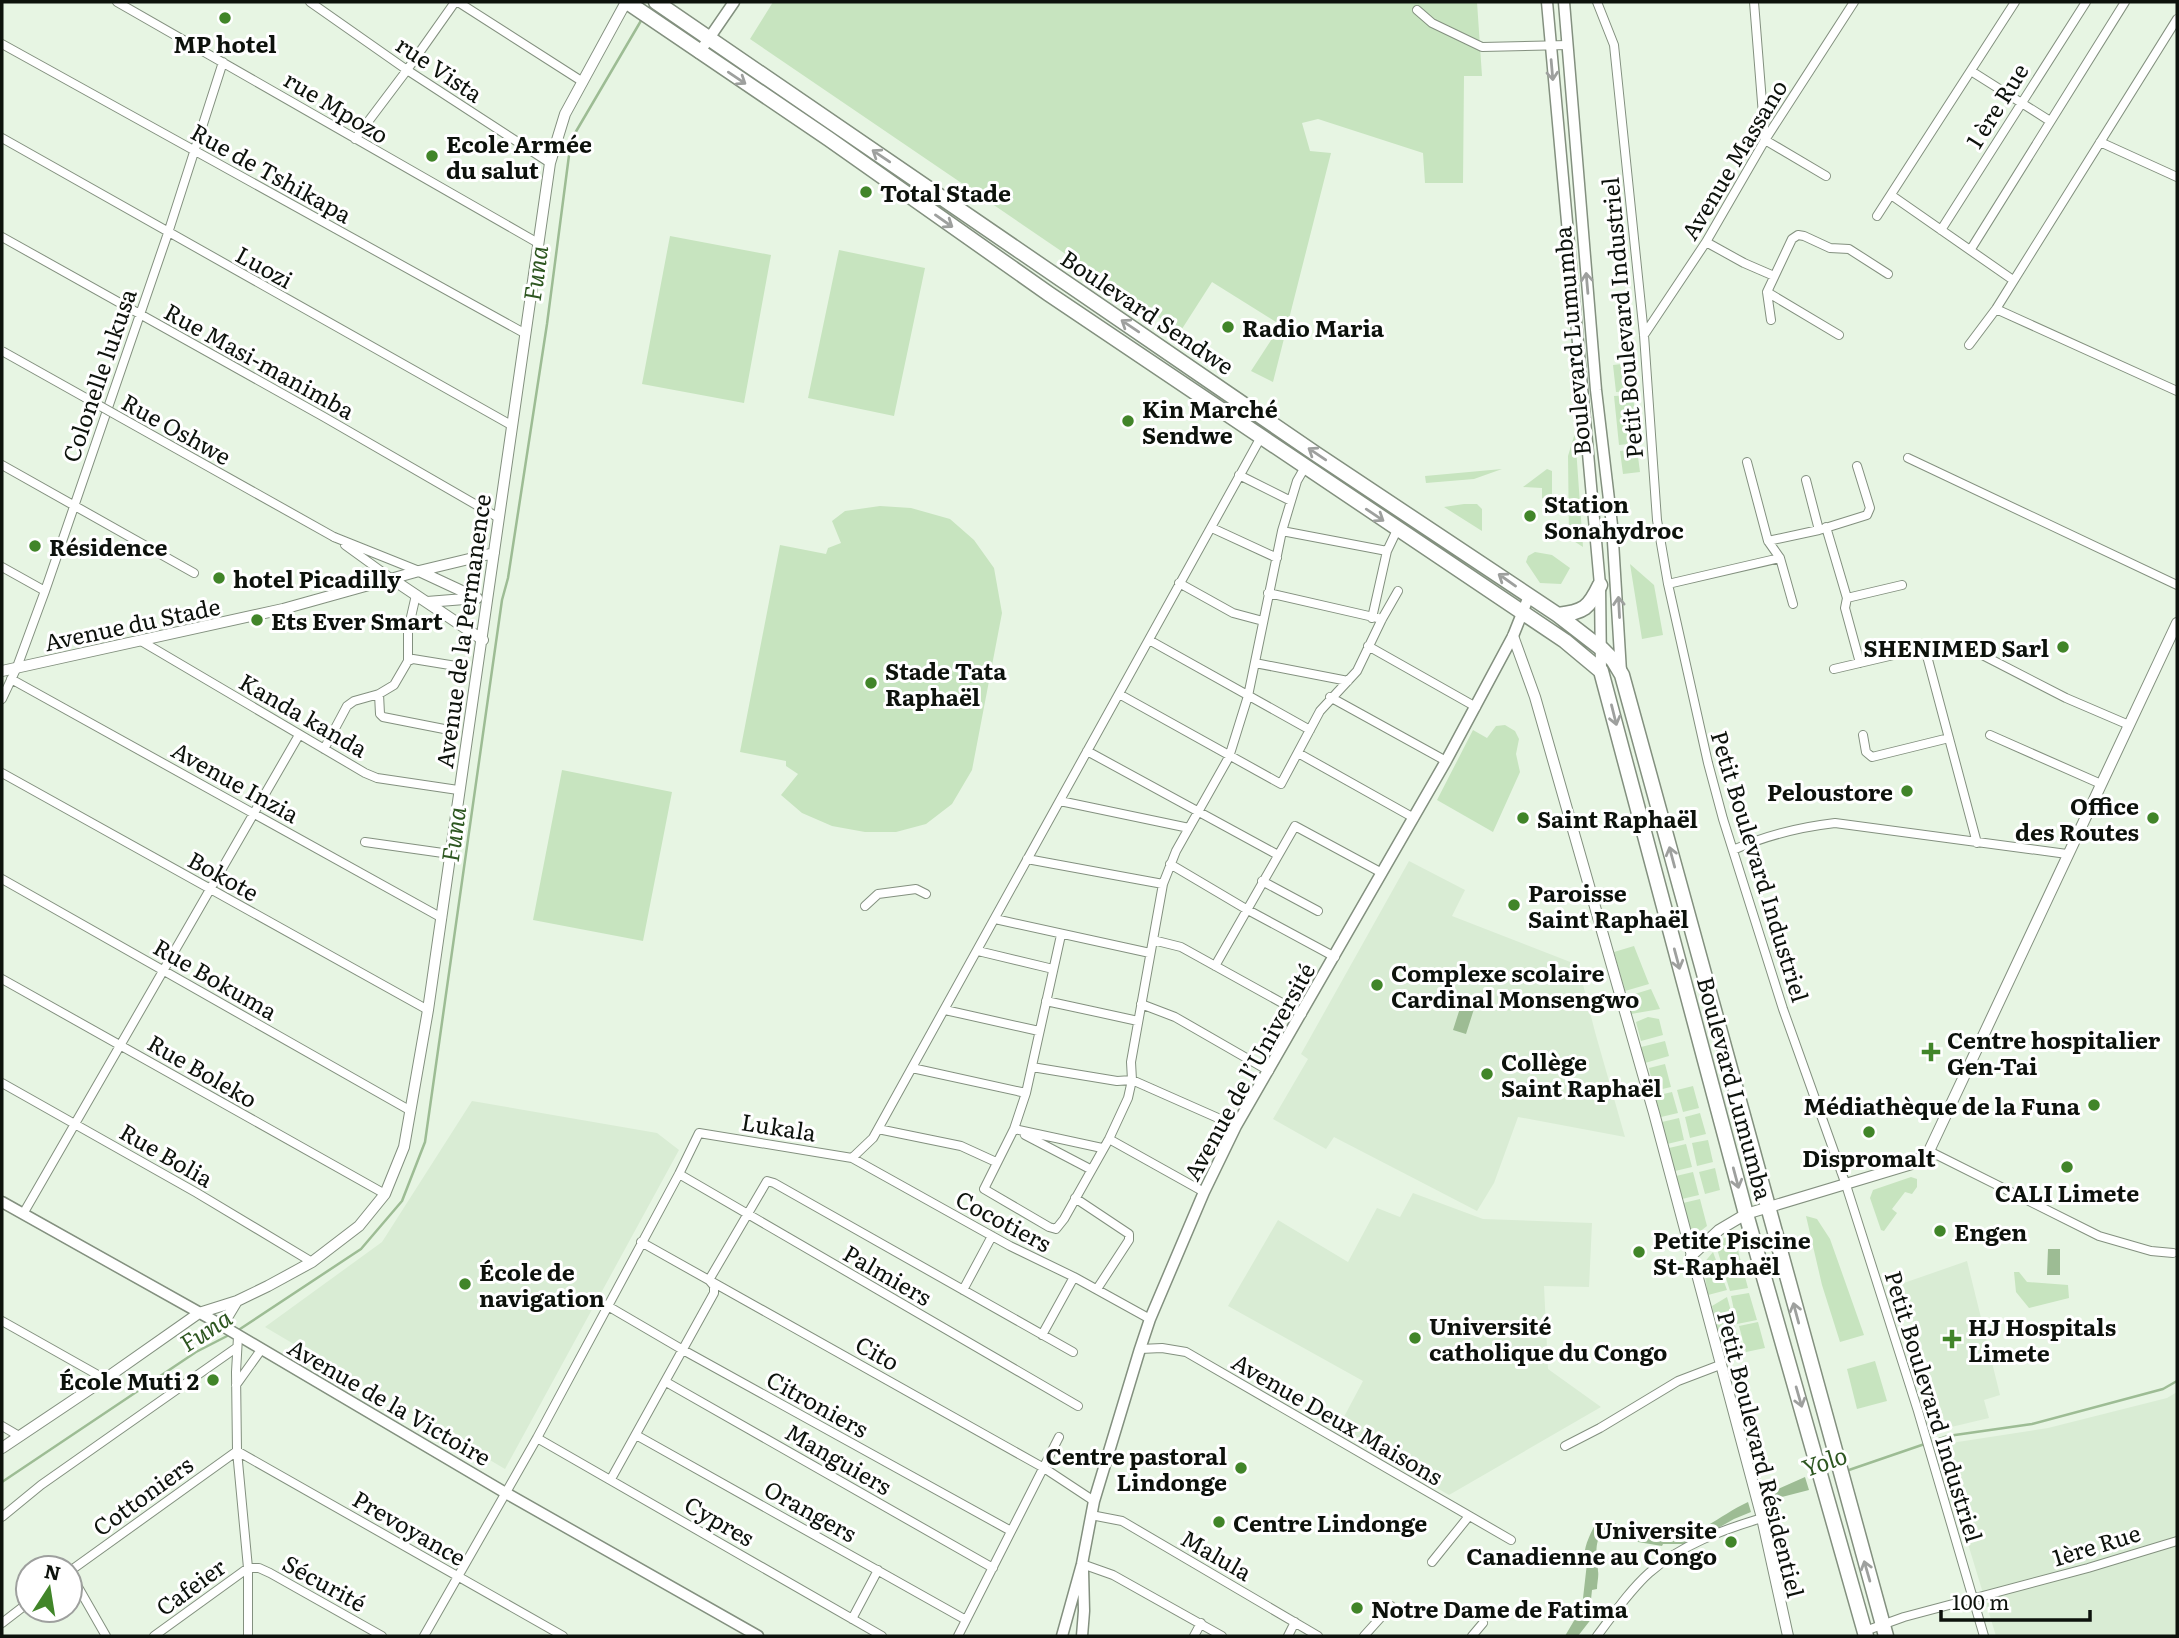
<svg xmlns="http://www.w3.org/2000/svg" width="2179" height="1638" font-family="Literata,serif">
<rect width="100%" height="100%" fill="#e7f5e3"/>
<path fill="#d9ecd4" d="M1409,861L1465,890L1452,916L1578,965L1595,1032L1625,1137L1518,1117L1494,1183L1477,1211L1334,1137L1326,1149L1273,1119L1308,1059L1301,1054Z
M472,1101L657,1133L679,1150L505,1469L265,1327L382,1242Z
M1413,1193L1483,1219L1592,1223L1589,1287L1544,1286L1548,1369L1601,1407L1449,1495L1337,1430L1363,1381L1228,1306L1278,1220L1348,1262L1377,1208L1400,1217Z
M1967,1261L2000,1395L1984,1400L1989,1418L1947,1428L1901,1284Z
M2177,1392V1636H1996L1938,1445L2048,1428L2167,1398Z"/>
<path fill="#c7e4bf" d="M773,2H1477L1482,76H1464L1463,183H1425L1423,153L1318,119L1302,123L1310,151L1331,153L1273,382L1251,371L1281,325L1212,282L1180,332L750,39Z
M670,236L771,255L744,403L642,384Z
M839,250L925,268L894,416L808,398Z
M1630,363L1633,391L1616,392L1613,365Z
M1633,395L1638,443L1619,445L1614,396Z
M1575,433L1583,547L1569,538L1568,456Z
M1637,449L1640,472L1623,474L1620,451Z
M1502,469L1474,479L1426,483L1425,476Z
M1547,469L1552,471V498L1550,500L1542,498V488L1523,487Z
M1464,504H1477L1482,509V531L1444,507Z
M880,506L911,508L950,519L974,540L994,568L1002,613L972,770L952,804L926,824L896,832H865L832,826L802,813L781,795L798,774L786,766V761L740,752L780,545L826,554L828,548L841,543L832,521L845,511Z
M1535,552L1552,555L1570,568L1561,584L1540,583L1526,562L1528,556Z
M1630,564L1654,585L1663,635L1642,639Z
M1505,725L1515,731L1519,739L1516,754L1520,772L1493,832L1437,800L1473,730L1487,738L1496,726Z
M562,770L672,792L643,941L533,920Z
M1634,946L1649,984L1625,991L1614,952Z
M1651,989L1660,1009L1631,1014L1628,996Z
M1648,1017L1659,1019L1663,1035L1641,1041L1636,1022Z
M1665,1041L1669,1056L1645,1063L1641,1047Z
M1665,1064L1671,1087L1654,1091L1649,1068Z
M1693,1086L1699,1108L1683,1112L1677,1090Z
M1672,1092L1678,1113L1661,1117L1655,1096Z
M1700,1113L1706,1134L1690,1138L1685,1117Z
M1679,1118L1684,1140L1667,1144L1662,1122Z
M1708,1140L1713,1162L1697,1166L1692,1143Z
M1686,1144L1692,1167L1675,1171L1669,1148Z
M1715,1168L1720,1190L1705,1194L1699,1172Z
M1693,1172L1699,1195L1682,1199L1676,1176Z
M1911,1177L1917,1179V1187L1912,1194L1905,1192L1892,1209L1897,1213L1884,1231L1881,1230L1870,1198L1873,1190Z
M1700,1199L1707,1226L1698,1233C1687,1229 1686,1217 1683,1206V1203Z
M1806,1216L1817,1219L1830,1239L1864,1335L1840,1342L1822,1285Z
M1731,1236L1736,1243L1748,1288L1730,1291L1717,1249L1722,1239Z
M1713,1252L1727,1290L1708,1295L1703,1264Z
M2014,1272H2019L2027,1282L2068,1285L2069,1298L2029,1308L2016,1292Z
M1749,1293L1757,1320L1737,1324L1731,1296Z
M1727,1297L1743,1354L1724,1358L1712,1306Z
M1758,1322L1765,1348L1746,1352L1739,1326Z
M1875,1361L1887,1401L1857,1409L1847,1369Z"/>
<path fill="#9dbc94" d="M1461,1005L1474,1009L1466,1034L1453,1030Z
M2048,1249H2060V1275H2047Z
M1805,1477L1809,1490L1778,1498L1770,1503L1767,1494Z
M1748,1502L1751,1512L1734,1519L1690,1544H1663L1662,1546L1638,1542L1619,1531L1604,1530C1593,1542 1597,1556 1598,1571C1599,1576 1597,1583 1597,1589L1592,1590L1590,1609L1592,1618L1578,1636H1565L1582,1607L1587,1563C1580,1551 1591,1534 1596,1522L1602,1520L1663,1536C1674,1534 1682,1537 1692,1533C1712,1525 1728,1511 1748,1502Z"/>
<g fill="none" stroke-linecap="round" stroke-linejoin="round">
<path stroke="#9dbc94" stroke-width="2.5" d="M237,1331L361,1249L402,1201L425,1142L502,600L508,578L547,324L571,140L642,19
M1846,1471L1948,1436L2032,1424L2163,1389L2177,1381
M2,1482L196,1352L231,1334"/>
<defs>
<path id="minor" d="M117,2L538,243
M310,2L407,70L550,163
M458,2L583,82
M1597,2L1614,45L1644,335L1657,520L1668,584L1708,763L1723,819L1783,1009L1846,1185L1918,1411L1984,1636
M1754,2L1765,140L1826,176
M1417,10L1432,23L1482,47L1568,45
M2,44L524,333
M1971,71L2050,121
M2,138L511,425
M355,139L407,70L455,2
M2100,142L2177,177
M1891,195L2013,280
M1877,216L2015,2
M1941,230L2086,2
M2,237L324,417L499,518
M1706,242L1744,263L1774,276
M1971,249L2125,2
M1767,292L1839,335
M1996,309L2177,391
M1771,320L1767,292L1792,239L1798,235L1804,236L1830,248L1849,249L1888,274
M1644,335L1706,242L1765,140L1854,2
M1969,345L1996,309L2177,19
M1908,458L2177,585
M1747,462L1768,541L1780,558L1793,604
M2,465L194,573
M1239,475L1291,501
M1806,480L1819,530
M1826,527L1847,598L1845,608L1860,663
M1212,528L1277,558
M1282,531L1387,551
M334,537L419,571
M1768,541L1819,530L1867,515L1870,508L1857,466
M345,545L392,579
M2,567L45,591
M1179,583L1233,613L1263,621
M1668,584L1780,558
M1268,593L1382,619
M1847,598L1902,585
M1372,618L1387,551L1397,530
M1149,640L1310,730
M141,641L365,773L377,778L458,790
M1961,644L2066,698L2129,725
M1368,646L1476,707
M408,661V630L416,595
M1255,663L1348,681
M1834,669L1915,650L1922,652L1927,656L1977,843
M11,679L442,918
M379,694L380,714L383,717L444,729
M1119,694L1281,784L1320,711L1357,671L1382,619L1398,591
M1330,697L1446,761
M2,699L17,667L45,591L168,233L223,62
M1863,735L1866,752L1872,757L1949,738
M1990,735L2101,784
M324,749L347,706L354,701L379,694L394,685L408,661L413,659L456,666
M1087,751L1278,855
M1298,753L1414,818
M2,773L428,1010
M1060,801L1189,828
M365,842L450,854
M1733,850C1765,836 1800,827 1835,823L2067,854
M1027,859L1163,884
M1170,864L1246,909L1335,957
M2,879L411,1111
M1262,881L1318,911
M865,906L878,894L916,889L926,894
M995,919L1150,953
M1061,935L1026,1093L1014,1129L984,1189L1049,1227L1056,1229L1064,1219L1109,1139L1128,1098L1132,1080L1131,1062L1163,884L1176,851L1229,757L1248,696L1282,531L1297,481L1305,467
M1153,940L1181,947L1302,1014
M978,951L1053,969
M1215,966L1295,826L1382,873
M2,979L385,1194
M1046,1001L1138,1021
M1141,1004L1175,1017L1269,1071
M945,1010L1039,1031
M1032,1067L1117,1081L1132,1080L1236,1126
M912,1068L1026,1093
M2,1083L197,1193L312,1262
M878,1129L961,1146L996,1162
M1014,1129L1102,1148
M1025,1135L1090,1169
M1109,1139L1204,1192
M1929,1151L2099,1236L2151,1251L2173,1253
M852,1158L873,1138L1261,437
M679,1174L1078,1406
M1075,1198L1129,1234V1240L1097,1289
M23,1214L299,735
M641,1242L1044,1468L1094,1501
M963,1290L992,1236
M606,1305L683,1350L1011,1531
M2,1321L105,1379
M1042,1335L1074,1277
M238,1337L236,1372L237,1451L248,1568V1636
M1140,1349L1162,1348L1186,1352L1511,1540
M666,1382L993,1568
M236,1385L261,1350
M2,1426L19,1436
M636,1435L966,1620
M537,1438L882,1636
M1565,1446L1600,1428L1678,1381L1720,1365
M611,1479L714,1293V1286L709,1280L767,1181L774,1183L1073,1352
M1091,1515L1122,1521L1318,1636
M2,1517L41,1485L236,1348
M1432,1562L1469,1516
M1082,1564L1113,1575L1222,1636
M70,1571L237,1451L563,1636
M70,1573L106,1636
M852,1619L878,1570
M2,1623L28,1603
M1865,1631L1904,1617L2088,1568L2177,1541
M154,1636L248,1568H259L270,1573L382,1636
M424,1636L537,1438L679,1174L699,1133L852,1158L1010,1246L1074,1277L1150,1319
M958,1636L1059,1437
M1194,1636L1201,1623
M1288,1636L1295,1622
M1364,1636L1391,1606
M1472,1636L1483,1623
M1597,1636C1613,1615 1629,1591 1649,1573C1681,1545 1722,1530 1762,1518"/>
<path id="tertiary" d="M419,571L477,598
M392,579L483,640
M427,602L477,598
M1513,636L1535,697L1654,1113L1762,1518L1788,1636
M2,671L283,609L419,571L494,553
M1691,1256L1719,1230L1746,1214L1912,1164L1929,1151L2177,623
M222,1326L237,1301
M2,1448L105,1379L199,1313L237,1301L268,1286L312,1262L359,1226L385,1194L404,1147L428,1010L550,163L565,114L626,2"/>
<path id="secondary" d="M1547,2L1600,585L1601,671
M1564,2L1596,390L1612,525L1621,672
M699,53L734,2
M2,1202L209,1318L504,1492L758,1636
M1062,1636L1082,1564L1094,1501L1140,1349L1150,1319L1204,1192L1236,1126L1446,761L1513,636L1529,596
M1082,1636L1084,1611L1083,1570"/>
<path id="trunk" d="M627,2L829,139L1049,294L1565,641L1601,671L1746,1214L1866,1636
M656,2L1316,454L1558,615L1602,649L1613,660L1622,675L1886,1636
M1558,615C1584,612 1589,608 1600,585"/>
</defs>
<use href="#minor" stroke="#83907f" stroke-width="10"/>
<use href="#tertiary" stroke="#83907f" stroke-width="12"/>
<use href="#secondary" stroke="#83907f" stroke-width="13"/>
<use href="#trunk" stroke="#83907f" stroke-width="17"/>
<use href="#minor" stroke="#fff" stroke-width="8"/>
<use href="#tertiary" stroke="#fff" stroke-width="10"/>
<use href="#secondary" stroke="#fff" stroke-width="10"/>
<use href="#trunk" stroke="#fff" stroke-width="14"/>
<defs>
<path id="minor-bridge" d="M2,351L334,537"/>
</defs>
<use href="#minor-bridge" stroke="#83907f" stroke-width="10" stroke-linecap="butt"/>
<use href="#minor-bridge" stroke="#fff" stroke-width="8"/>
</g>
<defs><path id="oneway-shaft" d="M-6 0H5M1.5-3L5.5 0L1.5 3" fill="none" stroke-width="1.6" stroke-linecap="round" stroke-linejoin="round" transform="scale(1.75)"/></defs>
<g stroke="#9ea09e">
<use href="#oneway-shaft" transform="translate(1552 70) rotate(85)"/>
<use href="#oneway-shaft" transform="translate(737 78) rotate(34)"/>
<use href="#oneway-shaft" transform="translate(881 156) rotate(-146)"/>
<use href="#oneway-shaft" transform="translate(944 221) rotate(35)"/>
<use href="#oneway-shaft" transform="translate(1587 283) rotate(-95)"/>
<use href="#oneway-shaft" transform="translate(1130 326) rotate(-146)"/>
<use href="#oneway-shaft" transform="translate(1317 454) rotate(-146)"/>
<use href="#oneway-shaft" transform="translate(1375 515) rotate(34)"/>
<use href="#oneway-shaft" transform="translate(1507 580) rotate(-145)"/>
<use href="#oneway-shaft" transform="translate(1619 607) rotate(-93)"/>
<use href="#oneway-shaft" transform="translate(1614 715) rotate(76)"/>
<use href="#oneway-shaft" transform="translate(1672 857) rotate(-105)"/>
<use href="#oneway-shaft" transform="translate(1677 959) rotate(75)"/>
<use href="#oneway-shaft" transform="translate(1736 1178) rotate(75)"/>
<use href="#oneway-shaft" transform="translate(1796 1313) rotate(-105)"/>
<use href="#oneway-shaft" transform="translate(1799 1397) rotate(74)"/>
<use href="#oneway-shaft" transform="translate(1867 1571) rotate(-106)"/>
</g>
<g fill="#418529" stroke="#fff" stroke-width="2.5">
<circle cx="225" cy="18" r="7"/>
<circle cx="432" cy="156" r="7"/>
<circle cx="866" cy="192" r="7"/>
<circle cx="1228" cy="327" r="7"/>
<circle cx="1128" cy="421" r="7"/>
<circle cx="1530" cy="516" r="7"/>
<circle cx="35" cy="546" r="7"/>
<circle cx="219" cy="578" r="7"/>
<circle cx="257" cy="620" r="7"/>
<circle cx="2063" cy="647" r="7"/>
<circle cx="871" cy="683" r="7"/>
<circle cx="1907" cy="791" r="7"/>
<circle cx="1523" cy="818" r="7"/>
<circle cx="2153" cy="818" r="7"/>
<circle cx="1514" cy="905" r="7"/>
<circle cx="1377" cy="985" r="7"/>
<path d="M1927.5 1041.5h7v7h7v7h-7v7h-7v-7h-7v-7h7z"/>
<circle cx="1487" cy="1074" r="7"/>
<circle cx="2094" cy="1105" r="7"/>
<circle cx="1869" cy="1132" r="7"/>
<circle cx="2067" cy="1167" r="7"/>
<circle cx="1940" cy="1231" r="7"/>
<circle cx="1639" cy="1252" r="7"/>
<circle cx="465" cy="1284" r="7"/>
<circle cx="1415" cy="1338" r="7"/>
<path d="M1948.5 1328.5h7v7h7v7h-7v7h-7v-7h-7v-7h7z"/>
<circle cx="213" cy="1380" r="7"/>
<circle cx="1241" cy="1468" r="7"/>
<circle cx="1219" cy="1522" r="7"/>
<circle cx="1731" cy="1542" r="7"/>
<circle cx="1357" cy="1608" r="7"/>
</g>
<g text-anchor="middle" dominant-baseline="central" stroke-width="6" stroke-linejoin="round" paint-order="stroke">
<g font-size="23" font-weight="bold" fill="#0d120c" stroke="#fff" text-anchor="start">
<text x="225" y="43" text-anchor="middle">MP hotel</text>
<text x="446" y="143">Ecole Armée<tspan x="446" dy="26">du salut</tspan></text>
<text x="880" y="192">Total Stade</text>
<text x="1242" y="327">Radio Maria</text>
<text x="1142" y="408">Kin Marché<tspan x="1142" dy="26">Sendwe</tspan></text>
<text x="1544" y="503">Station<tspan x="1544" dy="26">Sonahydroc</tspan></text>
<text x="49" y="546">Résidence</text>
<text x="233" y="578">hotel Picadilly</text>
<text x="271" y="620">Ets Ever Smart</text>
<text x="2049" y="647" text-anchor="end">SHENIMED Sarl</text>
<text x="885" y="670">Stade Tata<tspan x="885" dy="26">Raphaël</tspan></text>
<text x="1893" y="791" text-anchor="end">Peloustore</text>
<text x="2139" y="805" text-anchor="end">Office<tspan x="2139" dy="26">des Routes</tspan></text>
<text x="1537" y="818">Saint Raphaël</text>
<text x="1528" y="892">Paroisse<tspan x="1528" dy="26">Saint Raphaël</tspan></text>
<text x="1391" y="972">Complexe scolaire<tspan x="1391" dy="26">Cardinal Monsengwo</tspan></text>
<text x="1947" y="1039">Centre hospitalier<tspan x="1947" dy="26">Gen-Tai</tspan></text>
<text x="1501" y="1061">Collège<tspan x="1501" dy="26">Saint Raphaël</tspan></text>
<text x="2080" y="1105" text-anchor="end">Médiathèque de la Funa</text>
<text x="1869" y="1157" text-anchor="middle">Dispromalt</text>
<text x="2067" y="1192" text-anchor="middle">CALI Limete</text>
<text x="1954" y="1231">Engen</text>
<text x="1653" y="1239">Petite Piscine<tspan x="1653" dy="26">St-Raphaël</tspan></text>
<text x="479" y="1271">École de<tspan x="479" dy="26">navigation</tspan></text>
<text x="1429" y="1325">Université<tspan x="1429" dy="26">catholique du Congo</tspan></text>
<text x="1968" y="1326">HJ Hospitals<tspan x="1968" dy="26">Limete</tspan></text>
<text x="199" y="1380" text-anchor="end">École Muti 2</text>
<text x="1227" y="1455" text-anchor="end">Centre pastoral<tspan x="1227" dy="26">Lindonge</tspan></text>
<text x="1233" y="1522">Centre Lindonge</text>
<text x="1717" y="1529" text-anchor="end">Universite<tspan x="1717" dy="26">Canadienne au Congo</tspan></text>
<text x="1371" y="1608">Notre Dame de Fatima</text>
</g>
<g font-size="23" fill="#0d120c" stroke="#fff">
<text transform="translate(440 68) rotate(34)">rue Vista</text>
<text transform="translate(1996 105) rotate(-58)">1 ère Rue</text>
<text transform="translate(337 106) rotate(31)">rue Mpozo</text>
<text transform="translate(1733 159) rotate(-59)">Avenue Massano</text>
<text transform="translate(272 172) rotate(29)">Rue de Tshikapa</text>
<text transform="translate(265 266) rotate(29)">Luozi</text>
<text transform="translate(1148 311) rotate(34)">Boulevard Sendwe</text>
<text transform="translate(1621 318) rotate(-95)">Petit Boulevard Industriel</text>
<text transform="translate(1571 341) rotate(-95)">Boulevard Lumumba</text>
<text transform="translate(260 360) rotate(29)">Rue Masi-manimba</text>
<text transform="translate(98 375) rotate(-71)">Colonelle lukusa</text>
<text transform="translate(177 428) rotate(29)">Rue Oshwe</text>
<text transform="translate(132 623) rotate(-12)">Avenue du Stade</text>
<text transform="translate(462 631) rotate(-82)">Avenue de la Permanence</text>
<text transform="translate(304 714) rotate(30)">Kanda kanda</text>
<text transform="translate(236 781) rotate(29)">Avenue Inzia</text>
<text transform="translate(1761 866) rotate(73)">Petit Boulevard Industriel</text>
<text transform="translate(224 875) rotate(29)">Bokote</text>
<text transform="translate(216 978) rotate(30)">Rue Bokuma</text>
<text transform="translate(203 1070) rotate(30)">Rue Boleko</text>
<text transform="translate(1248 1071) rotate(-61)">Avenue de l’Université</text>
<text transform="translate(1736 1088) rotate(75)">Boulevard Lumumba</text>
<text transform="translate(779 1126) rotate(9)">Lukala</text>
<text transform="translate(167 1154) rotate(30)">Rue Bolia</text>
<text transform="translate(1004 1220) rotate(28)">Cocotiers</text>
<text transform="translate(888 1274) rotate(30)">Palmiers</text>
<text transform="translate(878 1352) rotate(29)">Cito</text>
<text transform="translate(390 1401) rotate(30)">Avenue de la Victoire</text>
<text transform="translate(818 1403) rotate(29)">Citroniers</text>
<text transform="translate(1935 1406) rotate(73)">Petit Boulevard Industriel</text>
<text transform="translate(1338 1418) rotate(30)">Avenue Deux Maisons</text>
<text transform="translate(1762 1454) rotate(76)">Petit Boulevard Résidentiel</text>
<text transform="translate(839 1458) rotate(30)">Manguiers</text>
<text transform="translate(142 1495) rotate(-36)">Cottoniers</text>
<text transform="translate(811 1510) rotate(29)">Orangers</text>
<text transform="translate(720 1520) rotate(30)">Cypres</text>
<text transform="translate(410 1527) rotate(30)">Prevoyance</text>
<text transform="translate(2096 1544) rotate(-17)">1ère Rue</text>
<text transform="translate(1217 1554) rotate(30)">Malula</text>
<text transform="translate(325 1582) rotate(29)">Sécurité</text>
<text transform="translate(190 1586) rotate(-36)">Cafeier</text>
</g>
<g font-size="24" font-style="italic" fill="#2e5721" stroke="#fff">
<text transform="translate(534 273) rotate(-82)">Funa</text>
<text transform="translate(452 834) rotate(-82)">Funa</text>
<text transform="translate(205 1329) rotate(-33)">Funa</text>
<text transform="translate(1824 1460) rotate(-19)">Yolo</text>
</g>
</g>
<rect width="2179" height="1638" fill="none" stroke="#0d120c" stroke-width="7"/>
<g transform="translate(49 1589) rotate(12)"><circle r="33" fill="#ffffff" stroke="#9ea09e" stroke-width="2"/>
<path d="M0-5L12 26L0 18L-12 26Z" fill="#418529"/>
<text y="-10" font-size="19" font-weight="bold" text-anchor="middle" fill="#0d120c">N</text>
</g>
<path d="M1941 1610v10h149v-10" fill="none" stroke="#0d120c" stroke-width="3.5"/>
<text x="1952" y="1610" font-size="21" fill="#0d120c" stroke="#ffffff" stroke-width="5" paint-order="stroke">100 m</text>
</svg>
